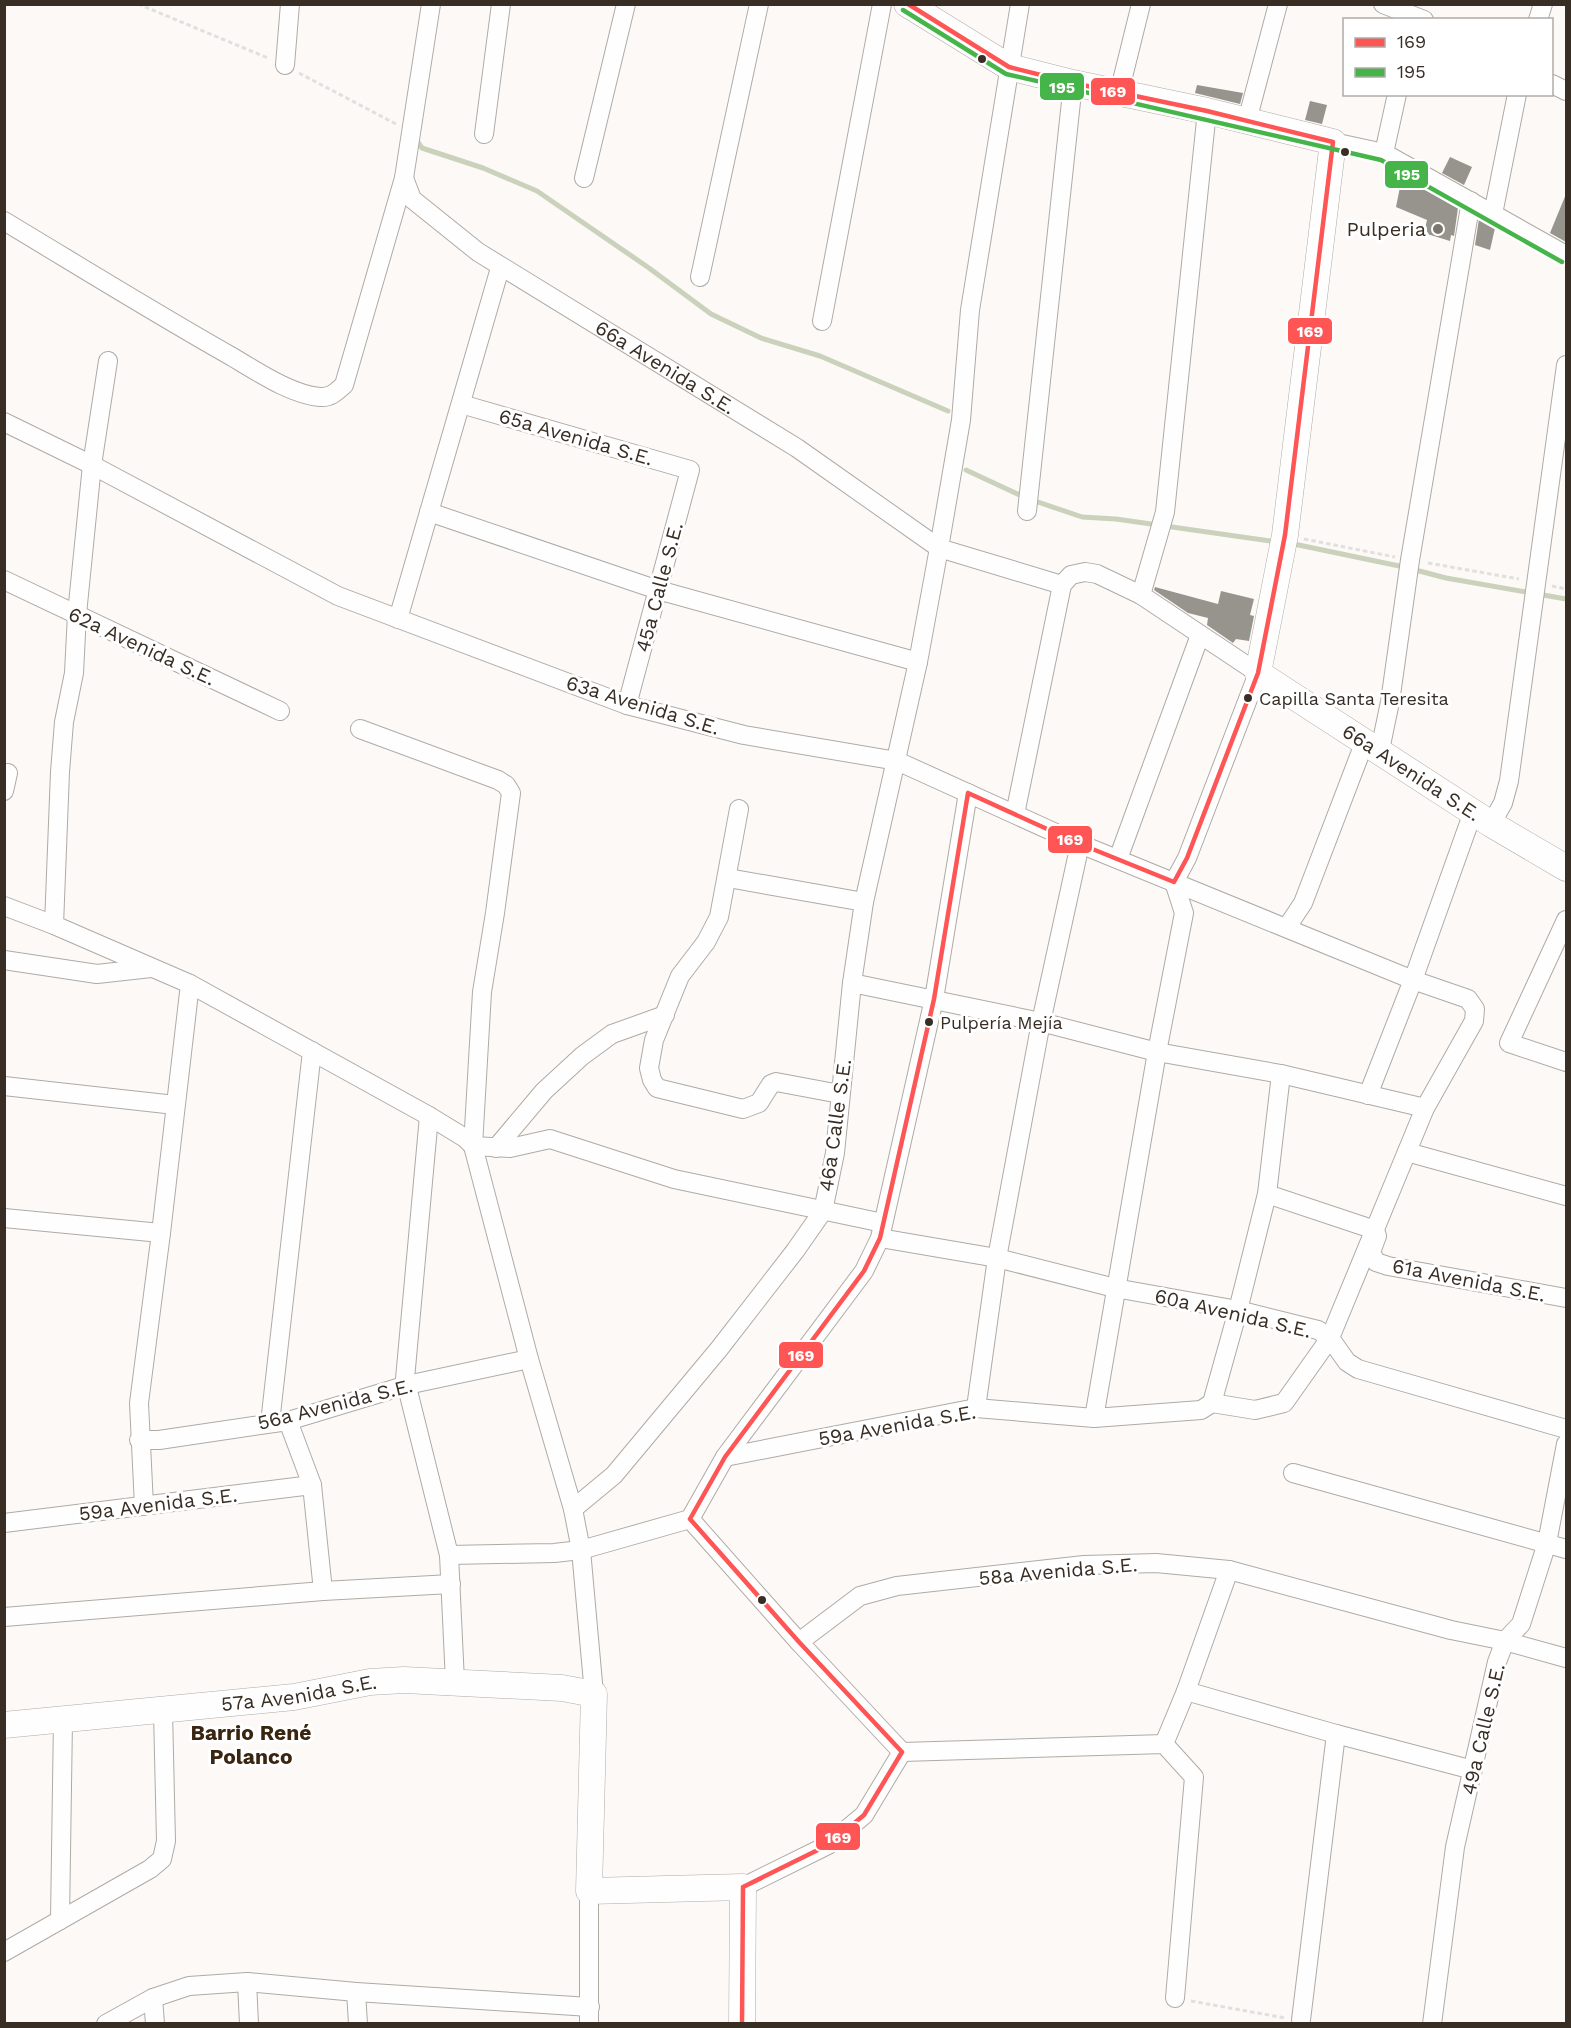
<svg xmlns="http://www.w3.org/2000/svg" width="1571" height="2028" font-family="'Work Sans',sans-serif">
<rect width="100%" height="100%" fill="#fcf9f7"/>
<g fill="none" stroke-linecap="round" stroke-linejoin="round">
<path stroke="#cad2bb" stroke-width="5" d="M415,138L422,148L483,168L537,191L649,268L711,314L761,338L820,356L948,411
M966,470L1024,497
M1032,500L1082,517L1116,519L1277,542
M1289,543L1404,567L1446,578L1566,599"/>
</g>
<path fill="#97948d" d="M1197,85L1243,93L1240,104L1195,93Z
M1310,101L1327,105L1322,124L1305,120Z
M1450,157L1472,167L1464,185L1442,173Z
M1402,177L1458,208L1454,236L1451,235L1450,241L1424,233L1427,220L1396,207Z
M1566,194V242L1550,233Z
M1479,219L1495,228L1490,250L1475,245Z
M1155,587L1218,604L1221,591L1254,599L1250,615L1254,616L1249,641L1236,639L1233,643L1207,625L1208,618L1188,613L1154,590Z"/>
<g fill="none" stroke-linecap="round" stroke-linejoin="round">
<defs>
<g id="street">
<path d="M1383,4L1424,20"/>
<path d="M1538,20L1543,4"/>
<path d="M285,65L290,4"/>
<path d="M1552,84L1566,91"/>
<path d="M1119,93L1141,4"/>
<path d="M1247,121L1278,4"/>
<path d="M484,134L501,4"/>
<path d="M1333,142L1384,153L1566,255"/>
<path d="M1384,153L1397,94"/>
<path id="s1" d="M404,178L412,199L478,252L797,448L939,548L1062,585"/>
<path d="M584,178L626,4"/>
<path d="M1493,214L1517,94"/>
<path d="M4,221C79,266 153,312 229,355C255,370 291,395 320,397C331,398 337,391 344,385L404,178L431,4"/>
<path d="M700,277L759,4"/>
<path d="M822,321L882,4"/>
<path d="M461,404L690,470L627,705"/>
<path d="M4,422L92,465L338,596L627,705L744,735L897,761L1080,844L1413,980L1468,999L1475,1009L1474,1021L1425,1108L1330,1338L1284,1403L1255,1410L1212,1403"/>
<path d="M1027,511L1073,83"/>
<path d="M429,512L658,590L918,662"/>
<path d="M4,580L280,711"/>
<path d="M1141,595L1165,512L1207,111"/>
<path d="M398,619L500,268"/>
<path d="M360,729L498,780L506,785L511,793L495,913L482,992L473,1146L529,1359L573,1509L581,1550L594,1694"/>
<path d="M1380,750L1390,702L1410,560L1471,201"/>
<path d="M4,791L8,773"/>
<path d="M739,809L719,917L706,942L680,976L654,1040L649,1068L652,1080L657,1088L743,1109L759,1103L771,1084L776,1082L840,1094"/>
<path d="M1015,814L1062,585L1071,575L1085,572L1097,574L1141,595L1258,673L1187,858L1174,882L1184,913L1157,1052L1094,1418"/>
<path d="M1491,824L1503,803L1509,781L1566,365"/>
<path d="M1118,859L1200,635"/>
<path d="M728,878L864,902"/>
<path d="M4,906L54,925L190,984L429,1116L465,1138L473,1146L510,1148L550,1139L674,1179L883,1223"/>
<path d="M1566,920L1509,1043L1566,1062"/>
<path d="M54,925L60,772L64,722L74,673L77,614L92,465L108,361"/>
<path d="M1287,927L1303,903L1365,741"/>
<path d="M4,960L97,974L151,968"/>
<path d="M852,983L1041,1022L1157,1052L1281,1074L1425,1108"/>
<path d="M4,1086L175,1105"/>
<path d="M1368,1095L1413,980L1473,812"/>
<path d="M429,1116L405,1379L449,1555L455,1682"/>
<path d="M496,1148L544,1091L582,1056L612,1034L665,1015"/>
<path d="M1407,1152L1566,1196"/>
<path d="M1267,1194L1375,1230L1377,1236L1371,1252L1376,1262L1388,1266L1566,1298"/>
<path d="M4,1218L161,1233"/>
<path d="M880,1238L997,1258L1115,1288L1238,1310L1318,1330L1330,1338L1347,1362L1358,1369L1566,1429"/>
<path d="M1212,1403L1238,1310L1267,1194L1281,1074"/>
<path d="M976,1408L997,1258L1041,1022L1080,844"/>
<path d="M288,1421L312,1485L323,1591"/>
<path d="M270,1423L312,1051"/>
<path d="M139,1440H159L288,1421L407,1385L529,1359"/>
<path d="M725,1457L976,1408L1094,1418L1201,1410L1212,1403"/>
<path d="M1293,1473L1566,1549"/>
<path d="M144,1506L139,1403L161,1233L190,984"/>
<path d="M573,1509L614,1475L719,1349L795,1251L823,1211L835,1153L852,983L864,902L918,662L939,548L961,420L970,310L1020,4"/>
<path d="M690,1519L799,1642L902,1752L1164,1744L1194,1777L1175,1998"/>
<path d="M4,1523L312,1485"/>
<path d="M449,1555L554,1553L581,1550L690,1519L725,1457L864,1271L880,1238L934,999L968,793"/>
<path d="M4,1617L323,1591L451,1584"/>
<path d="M799,1642L860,1596L897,1586L1084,1565L1156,1563L1229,1570L1451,1630L1505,1641L1566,1658"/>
<path d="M1186,1691L1336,1734L1473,1770"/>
<path d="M1164,1744L1186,1691L1229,1570"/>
<path d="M743,1887L828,1845L864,1815L902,1752"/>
<path d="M589,1891V2024"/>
<path d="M60,1920L63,1719"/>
<path d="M4,1952L150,1869L162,1859L166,1841L163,1711"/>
<path d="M247,1982L249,2024"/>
<path d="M356,1992L358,2024"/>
<path d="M153,1998L155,2024"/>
<path d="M1301,2020L1336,1734"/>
<path d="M106,2024L153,1998L189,1986L247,1982L356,1992L590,2007"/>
<path d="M1432,2024L1455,1847L1497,1662L1505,1641L1521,1624L1547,1543L1566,1444"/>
</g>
<g id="secondary">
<path id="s2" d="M907,4L1009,67L1073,83L1207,111L1333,142L1285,535L1258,673L1491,824L1566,868"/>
<path id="s3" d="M4,1725L294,1697L370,1682L404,1680L562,1688L594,1694L589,1891L743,1887L742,2024"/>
</g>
</defs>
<use href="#street" stroke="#b0aaa4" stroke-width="20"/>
<use href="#secondary" stroke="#b0aaa4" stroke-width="27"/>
<path stroke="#e2e0df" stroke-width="3" stroke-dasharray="4.5 3" stroke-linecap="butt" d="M138,4L268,58
M299,73L396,124
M1304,539L1395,557
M1428,563L1519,579
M1552,586L1566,589
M1191,2001L1285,2018"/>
<use href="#street" stroke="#fffefe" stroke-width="18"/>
<use href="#secondary" stroke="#fffefe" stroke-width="26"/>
<defs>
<path id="bus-1" d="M908,4L1009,67L1073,83L1207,111L1333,142
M968,793L1080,844L1174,882
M1174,882L1187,858L1258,673L1285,535L1333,142
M690,1519L725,1457L864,1271L880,1238L934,999L968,793
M690,1519L799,1642L902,1752
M743,1887L828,1845L864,1815L902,1752
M742,2024L743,1887"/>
<path id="bus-2" d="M903,10L1006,74L1381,160L1562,262"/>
</defs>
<use href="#bus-1" stroke="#fff" stroke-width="9"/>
<use href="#bus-2" stroke="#fff" stroke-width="9"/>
<use href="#bus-1" stroke="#f55" stroke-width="4.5"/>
<use href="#bus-2" stroke="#45b549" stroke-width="4.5"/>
</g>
<g fill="#382e24" stroke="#fff" stroke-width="2">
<circle cx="982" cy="59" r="5"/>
<circle cx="1345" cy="152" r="5"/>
<circle cx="1248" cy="698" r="5"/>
<circle cx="929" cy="1022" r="5"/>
<circle cx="762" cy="1600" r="5"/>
</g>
<circle fill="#7d756e" stroke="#fff" stroke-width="2" cx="1438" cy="229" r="6"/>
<g text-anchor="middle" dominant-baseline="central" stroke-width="6" stroke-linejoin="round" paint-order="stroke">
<g font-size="18" fill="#382e24" stroke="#fff" text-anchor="start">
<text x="1259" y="698">Capilla Santa Teresita</text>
<text x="940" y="1022">Pulpería Mejía</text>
</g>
<g font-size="20" fill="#382e24" stroke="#fff" text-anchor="end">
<text x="1426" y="229">Pulperia</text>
</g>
<g font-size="20" fill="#382e24" stroke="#fff">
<text stroke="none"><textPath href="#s1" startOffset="327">66a Avenida S.E.</textPath></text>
<text transform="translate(576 437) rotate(16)">65a Avenida S.E.</text>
<text transform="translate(659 587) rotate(-75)">45a Calle S.E.</text>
<text transform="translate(142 646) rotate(25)">62a Avenida S.E.</text>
<text transform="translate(643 705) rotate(17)">63a Avenida S.E.</text>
<text stroke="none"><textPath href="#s2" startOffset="1172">66a Avenida S.E.</textPath></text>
<text transform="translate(835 1125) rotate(-82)">46a Calle S.E.</text>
<text transform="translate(1469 1280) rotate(11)">61a Avenida S.E.</text>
<text transform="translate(1233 1313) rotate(13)">60a Avenida S.E.</text>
<text transform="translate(335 1404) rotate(-14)">56a Avenida S.E.</text>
<text transform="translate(897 1425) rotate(-10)">59a Avenida S.E.</text>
<text transform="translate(158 1504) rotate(-7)">59a Avenida S.E.</text>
<text transform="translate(1058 1571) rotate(-5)">58a Avenida S.E.</text>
<text stroke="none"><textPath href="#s3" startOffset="297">57a Avenida S.E.</textPath></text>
<text transform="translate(1483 1729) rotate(-77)">49a Calle S.E.</text>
</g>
<g font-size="21" font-weight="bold" fill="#392510" stroke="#fff">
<text x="251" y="1732">Barrio René<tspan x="251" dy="24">Polanco</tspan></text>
</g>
</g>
<g stroke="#fff" stroke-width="2">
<rect x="1039" y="72" width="46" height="29" rx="6" fill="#45b549"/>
<rect x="1090" y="77" width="46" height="29" rx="6" fill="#f55"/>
<rect x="1384" y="160" width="45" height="29" rx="6" fill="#45b549"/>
<rect x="1287" y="317" width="46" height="28" rx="6" fill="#f55"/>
<rect x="1047" y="825" width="46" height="29" rx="6" fill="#f55"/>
<rect x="778" y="1341" width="46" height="28" rx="6" fill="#f55"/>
<rect x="815" y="1822" width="46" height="29" rx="6" fill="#f55"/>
</g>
<g font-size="16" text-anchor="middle" font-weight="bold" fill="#fff">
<text x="1062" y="93">195</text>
<text x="1113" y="97">169</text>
<text x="1407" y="180">195</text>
<text x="1310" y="337">169</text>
<text x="1070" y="845">169</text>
<text x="801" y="1361">169</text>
<text x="838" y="1843">169</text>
</g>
<rect width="1571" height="2028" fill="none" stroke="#382e24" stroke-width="12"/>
<rect x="1343" y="18" width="210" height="78" fill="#ffffff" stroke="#afaba7" stroke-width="1.5"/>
<rect x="1355" y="38" width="30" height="9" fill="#ff5555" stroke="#afaba7" stroke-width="1.5"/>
<text x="1397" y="48" font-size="18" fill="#382e24">169</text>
<rect x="1355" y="68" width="30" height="9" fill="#45b549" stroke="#afaba7" stroke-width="1.5"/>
<text x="1397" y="78" font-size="18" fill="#382e24">195</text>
</svg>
